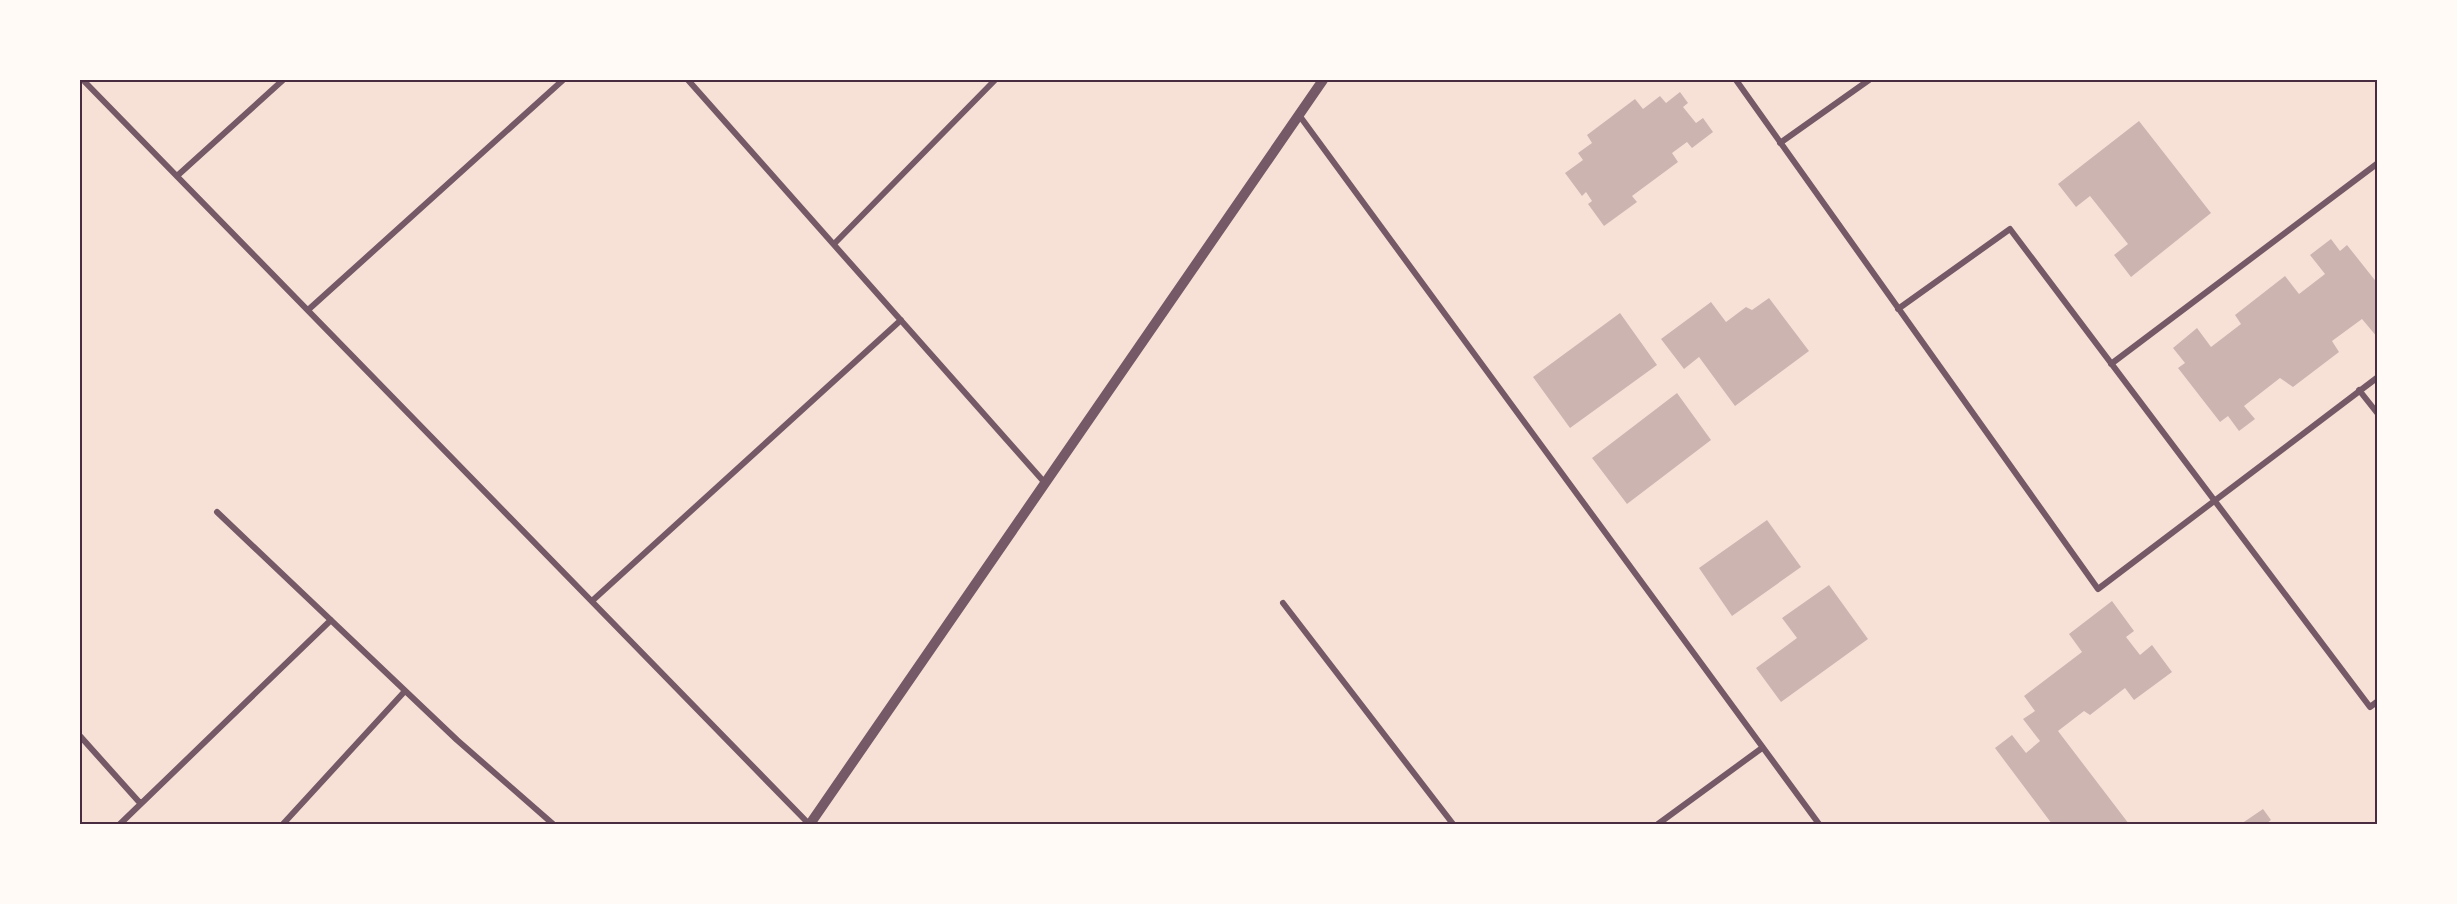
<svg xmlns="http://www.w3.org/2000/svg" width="2457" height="904" font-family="'Golos Text',sans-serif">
<rect width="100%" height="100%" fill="#f7e1d7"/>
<path fill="#ccb4b1" d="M1680,92L1688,103L1683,107L1696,123L1703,118L1713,132L1692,148L1687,142L1672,153L1678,162L1632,196L1637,202L1604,226L1588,204L1592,201L1586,192L1582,196L1565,173L1583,160L1578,153L1592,143L1587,135L1635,99L1643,109L1660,96L1666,103Z
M2139,121L2211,213L2131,277L2114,255L2128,244L2090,196L2076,207L2058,184Z
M2331,239L2340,251L2347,245L2378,284V338L2362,319L2332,341L2339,352L2293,387L2280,378L2244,406L2255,419L2239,431L2228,416L2220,422L2178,368L2185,363L2173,348L2197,328L2211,347L2241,324L2235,315L2285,276L2299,294L2325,274L2310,255Z
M1769,298L1809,351L1735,406L1699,357L1684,369L1661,339L1711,302L1726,322L1746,307L1752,310Z
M1620,313L1657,365L1570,428L1533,377Z
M1677,393L1711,440L1627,504L1592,458Z
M1767,520L1801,567L1732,616L1699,568Z
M1829,585L1868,639L1781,702L1756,668L1797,638L1782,618Z
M2112,601L2134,631L2126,637L2140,655L2152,645L2172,672L2134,700L2125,688L2090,715L2084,711L2058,731L2129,824H2052L1995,748L2012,735L2026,753L2040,741L2023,719L2035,711L2024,696L2082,652L2069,634Z
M2263,809L2271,820L2266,824H2241Z"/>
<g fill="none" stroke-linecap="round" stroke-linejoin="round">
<path stroke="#755966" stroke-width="6" d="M83,80L809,824
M688,80L1045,483
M1736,80L2098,589L2378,377
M1299,115L1819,824
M1780,143L1869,80
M177,176L283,80
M834,244L995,80
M1898,309L2010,229L2370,707L2378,701
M308,310L563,80
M2111,364L2378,163
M2359,390L2378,414
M217,512L457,740L553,824
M592,601L901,320
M1283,603L1453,824
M80,736L140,803
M120,824L331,620
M283,824L405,691
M1658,824L1762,748"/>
<path stroke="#755966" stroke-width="10" d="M810,824L1323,80"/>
</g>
<rect width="2457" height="904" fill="none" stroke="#fffaf5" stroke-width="162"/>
<rect x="81" y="81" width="2295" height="742" fill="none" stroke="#4a2c40" stroke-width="2"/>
</svg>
